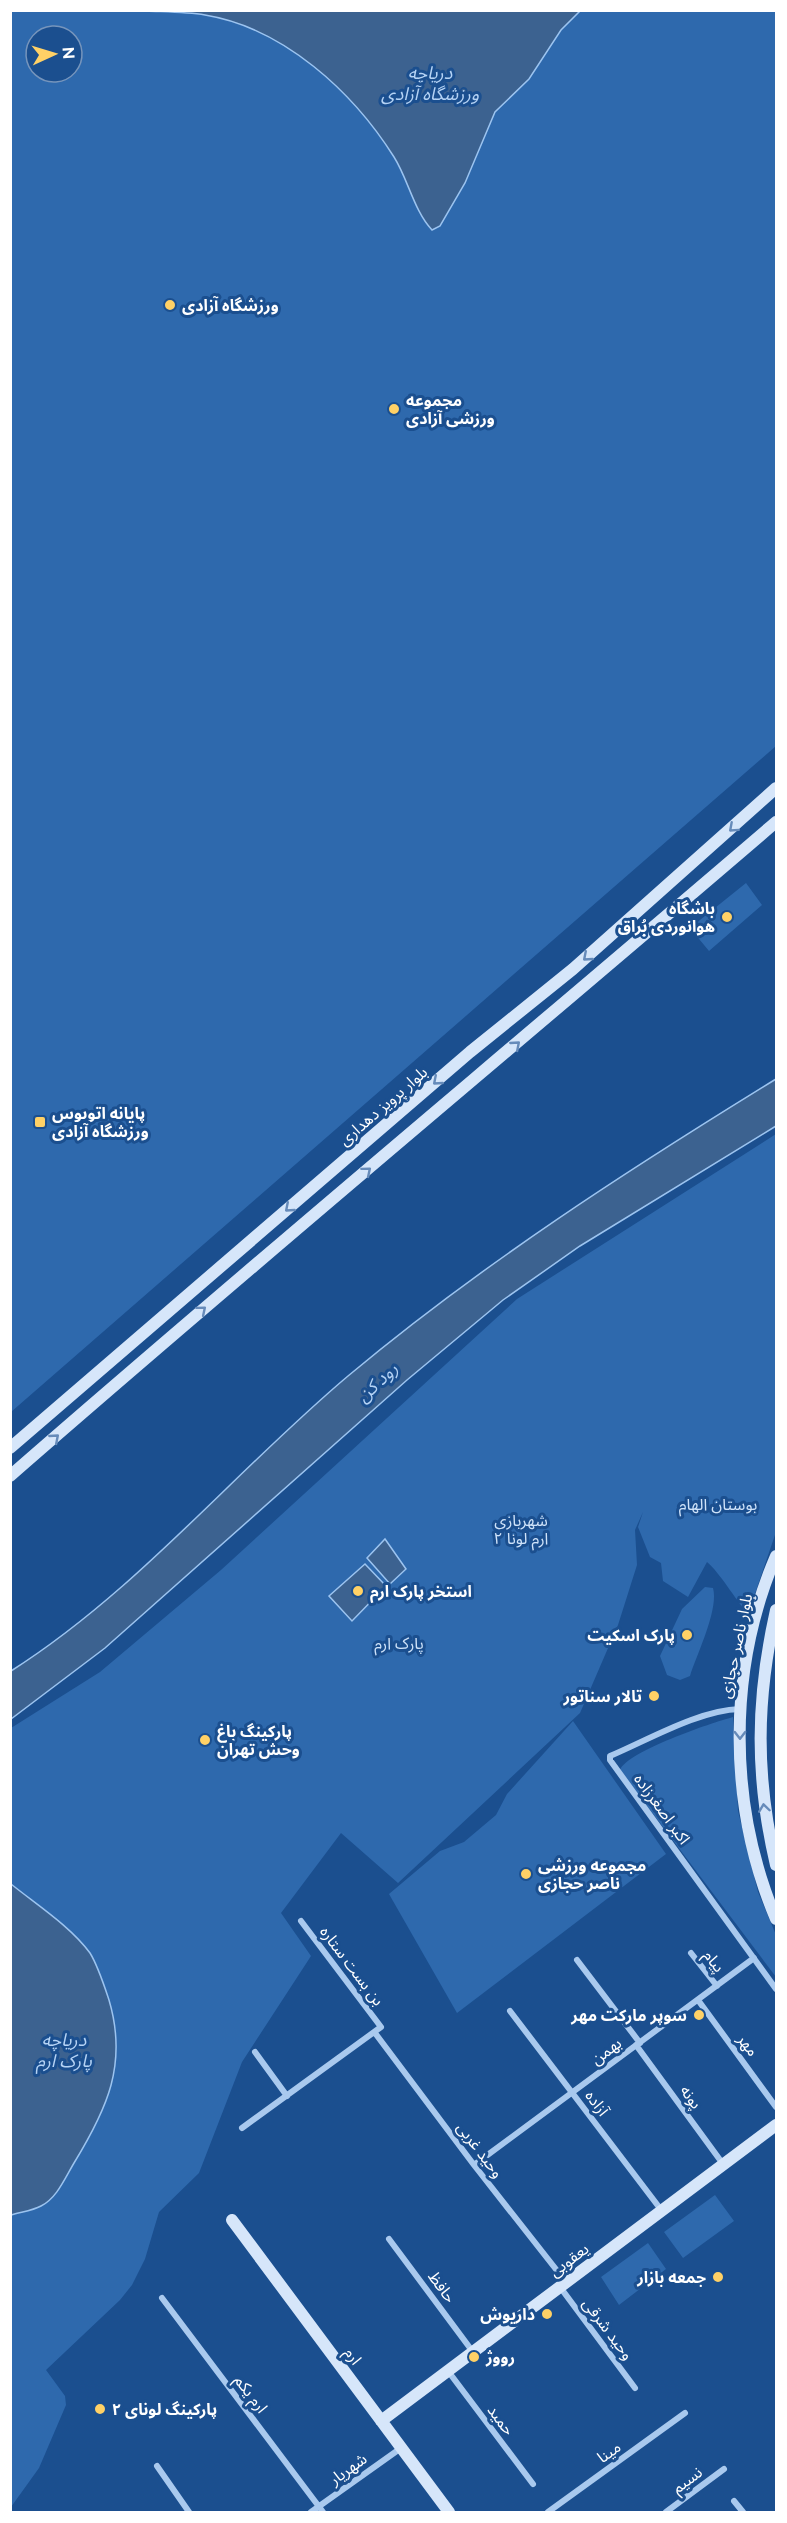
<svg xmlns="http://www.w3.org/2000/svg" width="787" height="2523" font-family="Raleway,'Noto Sans Arabic',sans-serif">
<rect width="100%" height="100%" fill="#1b4f8f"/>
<path fill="#2e69ad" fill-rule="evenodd" d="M11,11H776V746L11,1412ZM36,36H72V72H36Z
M746,883L762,905L709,951L690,928Z
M776,1134V1532L748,1614C735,1599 720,1573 707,1562L688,1597L663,1581L661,1563L650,1557L638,1527L643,1512L635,1530L637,1565L618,1625L580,1713L398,1883L341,1833L281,1913L311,1956L242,2062L199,2173L159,2212L145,2259L132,2285L120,2300L46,2370L65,2396L66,2405L39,2468L11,2507V1728L100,1672L221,1570L517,1299Z
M705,1587L713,1588C719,1609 697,1654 690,1676L680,1680L667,1675L660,1656L682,1609Z
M733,1717L738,1811L758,1892L776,1935V1977L620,1770C628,1751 711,1723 733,1717Z
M573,1721L666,1854L457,2013L389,1894L440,1851L464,1842L496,1815L507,1794Z
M715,2195L734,2221L683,2258L664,2232Z
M648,2243L666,2269L619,2305L601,2277Z"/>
<path fill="#3c6290" stroke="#9cc4f0" stroke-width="1.5" d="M146,11H580L561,30L529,79L495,112L465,183L440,226L432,230C414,211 408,179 394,157C353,92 284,28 205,15C186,12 166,12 146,11Z
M776,1079V1126L580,1246L503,1300L407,1380L105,1648L11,1719V1671C137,1591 234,1472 348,1376C482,1264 628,1170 776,1079Z
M385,1539L406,1569L390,1584L367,1558Z
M365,1564L386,1586L352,1621L329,1596Z
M11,1884C37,1905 70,1926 90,1953C98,1966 104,1985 109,2000C128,2064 107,2109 74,2163C65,2178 57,2198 41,2206C32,2211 20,2212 11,2215Z"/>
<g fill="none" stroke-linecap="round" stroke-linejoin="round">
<path stroke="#a9c9ee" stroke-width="6" d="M740,1709C699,1710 648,1740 610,1756V1760L776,1989
M691,1953L717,1986
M577,1960L640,2043
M698,2000L776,2107
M510,2011L662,2211
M375,2033L474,2165L566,2282
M636,2045L723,2164
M255,2052L287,2096
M242,2128L381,2027L301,1921
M474,2165L754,1958
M389,2239L473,2352
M560,2287L635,2388
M162,2298L323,2512
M448,2371L533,2484
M157,2466L189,2512
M734,2501L743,2512
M311,2512L401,2448
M548,2512L685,2413
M666,2512L724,2469"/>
<path stroke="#d6e6fa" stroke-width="12" d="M10,1448L470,1052L573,969L776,788
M10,1476C263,1255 522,1040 776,822
M776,1556C727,1670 728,1805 776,1919
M776,1610C756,1699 755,1776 776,1865
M232,2220L449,2512
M381,2421L776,2125"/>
</g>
<defs><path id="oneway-chevron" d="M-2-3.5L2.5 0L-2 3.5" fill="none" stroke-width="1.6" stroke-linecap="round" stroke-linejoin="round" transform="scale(1.5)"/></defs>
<g stroke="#668bba">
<use href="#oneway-chevron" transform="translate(733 828) rotate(138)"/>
<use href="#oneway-chevron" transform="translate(587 957) rotate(139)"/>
<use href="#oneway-chevron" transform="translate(516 1045) rotate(-41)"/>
<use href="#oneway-chevron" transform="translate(437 1081) rotate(139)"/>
<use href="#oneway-chevron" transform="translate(367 1171) rotate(-40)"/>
<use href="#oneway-chevron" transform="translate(289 1208) rotate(139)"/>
<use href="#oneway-chevron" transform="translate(202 1310) rotate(-40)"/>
<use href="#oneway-chevron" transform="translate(55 1438) rotate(-41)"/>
<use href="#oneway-chevron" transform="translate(740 1735) rotate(90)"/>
<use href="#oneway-chevron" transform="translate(764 1808) rotate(-98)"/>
</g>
<g fill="#ffd166" stroke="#1b4f8f" stroke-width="2">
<circle cx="170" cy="305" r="6"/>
<circle cx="394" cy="409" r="6"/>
<circle cx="727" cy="917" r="6"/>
<rect x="34" y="1116" width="12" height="12" rx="3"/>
<circle cx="358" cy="1591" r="6"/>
<circle cx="687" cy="1635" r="6"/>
<circle cx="654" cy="1696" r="6"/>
<circle cx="205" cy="1740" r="6"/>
<circle cx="526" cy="1874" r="6"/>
<circle cx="699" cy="2015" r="6"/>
<circle cx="718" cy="2277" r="6"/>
<circle cx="547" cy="2314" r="6"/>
<circle cx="474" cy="2357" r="6"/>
<circle cx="100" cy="2409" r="6"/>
</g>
<g text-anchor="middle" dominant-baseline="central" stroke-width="6" stroke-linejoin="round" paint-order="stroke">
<g font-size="16" font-weight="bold" fill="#fff" stroke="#1b4f8f" text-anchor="start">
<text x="182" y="305">ورزشگاه آزادی</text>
<text x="406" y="400">مجموعه<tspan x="406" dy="18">ورزشی آزادی</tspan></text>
<text x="715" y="908" text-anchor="end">باشگاه<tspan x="715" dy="18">هوانوردی بُراق</tspan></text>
<text x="52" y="1113">پایانه اتوبوس<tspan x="52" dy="18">ورزشگاه آزادی</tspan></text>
<text x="370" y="1591">استخر پارک ارم</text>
<text x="675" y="1635" text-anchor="end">پارک اسکیت</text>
<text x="642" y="1696" text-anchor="end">تالار سناتور</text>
<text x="217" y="1731">پارکینگ باغ<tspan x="217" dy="18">وحش تهران</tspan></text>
<text x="538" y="1865">مجموعه ورزشی<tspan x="538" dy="18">ناصر حجازی</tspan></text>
<text x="687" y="2015" text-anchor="end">سوپر مارکت مهر</text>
<text x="706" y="2277" text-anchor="end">جمعه‌ بازار</text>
<text x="535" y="2314" text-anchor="end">داریوش</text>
<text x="486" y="2357">رووژ</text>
<text x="112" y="2409">پارکینگ لونای ۲</text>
</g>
<g font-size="16" fill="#fff" stroke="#1b4f8f">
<text transform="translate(383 1106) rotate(-41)">بلوار پرویز دهداری</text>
<text transform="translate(736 1646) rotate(-78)">بلوار ناصر حجازی</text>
<text transform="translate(662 1809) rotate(54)">اکبر اصغرزاده</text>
<text transform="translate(714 1961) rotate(51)">پیام</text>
<text transform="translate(352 1966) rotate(53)">بن بست ستاره</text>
<text transform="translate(748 2045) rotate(53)">مهر</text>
<text transform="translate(606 2051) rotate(-37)">بهمن</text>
<text transform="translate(691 2097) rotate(54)">پونه</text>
<text transform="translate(597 2103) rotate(53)">آزاده</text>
<text transform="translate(480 2150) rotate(53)">وحید غربی</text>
<text transform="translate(569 2260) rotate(-37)">یعقوبی</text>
<text transform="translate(442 2287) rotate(54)">حافظ</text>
<text transform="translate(608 2329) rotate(53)">وحید شرقی</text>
<text transform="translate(353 2356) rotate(53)">ارم</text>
<text transform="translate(251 2394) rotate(53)">ارم یکم</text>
<text transform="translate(501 2420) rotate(53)">حمید</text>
<text transform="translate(609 2452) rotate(-36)">مینا</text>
<text transform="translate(348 2469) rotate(-36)">شهریار</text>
<text transform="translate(687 2480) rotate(-37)">نسیم</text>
</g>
<g font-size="16" fill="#cfe3fa" stroke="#1b4f8f">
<text x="718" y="1504">بوستان الهام</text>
<text x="521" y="1520">شهربازی<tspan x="521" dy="18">ارم لونا ۲</tspan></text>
<text x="399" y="1643">پارک ارم</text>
</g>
<g font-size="18" font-style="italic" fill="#b5d3f5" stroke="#1b4f8f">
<text x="430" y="72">دریاچه<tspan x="430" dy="21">ورزشگاه آزادی</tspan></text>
<text transform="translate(377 1382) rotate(-43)">رود کن</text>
<text x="64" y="2039">دریاچه<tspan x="64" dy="21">پارک ارم</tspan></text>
</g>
</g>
<rect width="787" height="2523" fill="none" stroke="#ffffff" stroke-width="24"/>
<g transform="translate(54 54) rotate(86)"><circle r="28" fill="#1b4f8f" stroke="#7695bc" stroke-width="1.5"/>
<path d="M0-4.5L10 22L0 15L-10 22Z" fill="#ffd166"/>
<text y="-9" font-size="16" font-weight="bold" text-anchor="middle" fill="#ffffff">N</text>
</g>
</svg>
